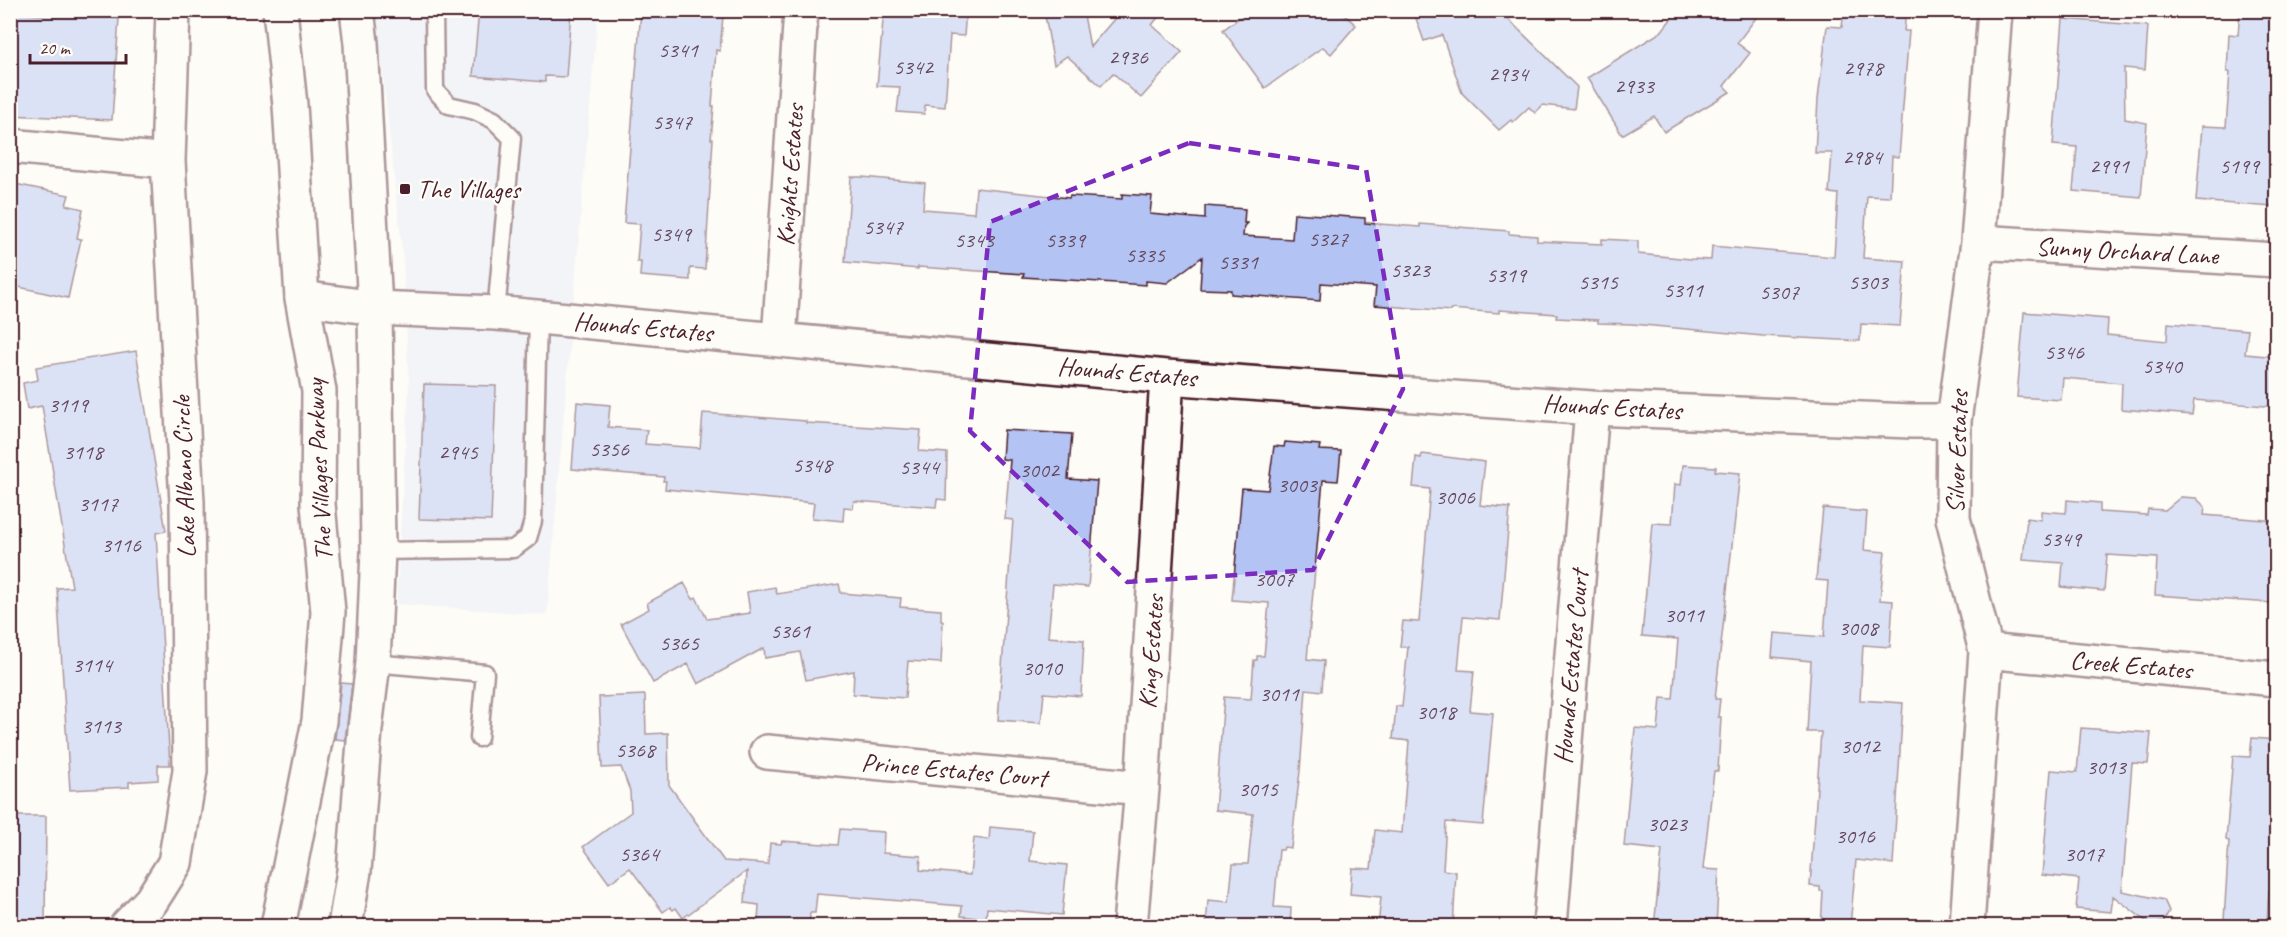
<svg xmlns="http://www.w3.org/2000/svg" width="2287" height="937" font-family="Caveat,sans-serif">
<rect width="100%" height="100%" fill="#fdfcf7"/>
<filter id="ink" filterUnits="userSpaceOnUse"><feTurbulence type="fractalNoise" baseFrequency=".0167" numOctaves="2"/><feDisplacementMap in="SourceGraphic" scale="12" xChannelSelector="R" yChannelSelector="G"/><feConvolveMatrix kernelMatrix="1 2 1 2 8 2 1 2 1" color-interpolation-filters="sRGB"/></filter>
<g filter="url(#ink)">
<path fill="#e7ebf6" d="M376,11H598L547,615L396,604L409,386L403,258Z"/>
<path fill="#b3c3f3" stroke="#4a1f2b" stroke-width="1.5" d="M479,10H571L566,77L545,76V82L473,76Z
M641,10L723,16L720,51L716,50L712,106H714L711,139H713L705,269L690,268V280L640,276L641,262H637L640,224L624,223Z
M884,10H966L964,36L950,35L945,107L925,105L924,114L897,112L900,87L877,86Z
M1044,10H1083L1090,47L1122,10H1164L1152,25L1182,52L1141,98L1113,73L1101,86L1067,56L1054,65Z
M1250,10H1339L1356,25L1331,54L1323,47L1265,88L1223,30Z
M1413,10H1506L1508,19L1577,87L1574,109L1543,105L1535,113L1529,107L1513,122L1511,120L1499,130L1462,93L1442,35L1424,41Z
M1678,10H1762L1737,43L1750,53L1724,86L1730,92L1664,132L1654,116L1622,135L1587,78L1661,32Z
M1844,10H1906L1904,31H1909L1899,157L1892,156L1890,197L1867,196L1863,258L1905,261L1900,326L1861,324L1860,341L1763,336L1632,324L1598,323V320L1556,318L1557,314L1499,310V313L1451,309V311L1374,305L1376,287L1321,283L1320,301L1231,294V290L1200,289L1202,257L1167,283L1146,281V285L1023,277L1024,274L918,267V269L845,262L851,177H862L925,183L923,209L974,213L976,188L1069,198L1070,196L1122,199V194L1152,196L1150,214L1205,219V206L1245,209L1244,223H1247L1244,226L1243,236L1292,239L1294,213L1365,218V223L1420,227V224L1509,231V234L1537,236V241L1602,244V239L1638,241V254L1691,259L1711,260L1712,246L1834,257L1838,194L1829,193L1832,153H1815L1818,99L1827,26L1842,27Z
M2240,10H2277V161L2273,207L2196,201L2202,126L2226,127L2230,72H2227L2229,34L2238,35Z
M44,11L119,18L112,120L10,115V13L43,15Z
M2063,19L2148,26L2145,70L2124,68L2125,119L2147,123L2141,197L2073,191L2077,147L2053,145Z
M10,183L69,195L66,205L83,209L77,238L81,239L68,298L10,285Z
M2024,312L2108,319L2107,335L2167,341L2168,323L2248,330L2245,354L2277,357V407L2194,400L2192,415L2121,409L2122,383L2063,378L2061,400L2017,397Z
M136,351L166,531L156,533L170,765H158V780L129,782V787L70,790L57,588L72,587L42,406L27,409L23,383L38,380L36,367Z
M424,384L496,386L491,521L419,519Z
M577,402L610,405L608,427L647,430L645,444L700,448L703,413L806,421V423L921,430L919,451L947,453L946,500L937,499L936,507L854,501L853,508L844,507L843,521L812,518L814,503L665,489L666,481H663L664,477L572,469Z
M1004,430L1072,434L1068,479L1097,481L1088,587L1053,584L1048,637L1084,640L1081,696L1044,693L1041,723L998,720L1013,520L1005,519L1010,460L1002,459Z
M1285,442L1320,445L1319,450L1341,451L1338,481L1323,480L1307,659L1324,661L1322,691L1306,689L1300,771L1291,848L1284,847L1283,850H1279L1274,907L1291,908L1290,927H1206L1208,900L1229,902L1233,864H1248L1253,814L1215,810L1224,697L1251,699L1254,660H1257V656H1264L1269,603L1232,600L1242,488L1268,490L1274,446L1284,447Z
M1422,454L1485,462L1480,505L1510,508L1500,620L1463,617L1458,670L1474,671L1470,711L1493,713L1483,825L1446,822L1443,870L1456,872L1453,927H1378L1381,897L1350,894L1352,868L1371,869L1375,830L1402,833L1409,741L1393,739L1396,706L1402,707L1408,647H1400L1403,621L1419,622L1430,489L1413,487L1416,457L1421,458Z
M1683,465L1716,467L1715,471L1740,473L1715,699H1720L1718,717H1721L1718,771H1714L1703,869L1719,870L1716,927H1654L1662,850L1624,846L1635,728L1658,730L1661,698L1673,699L1678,639L1642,636L1652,523L1672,524L1675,484L1681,485Z
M2181,497L2196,498L2205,507L2204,515L2277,521V580H2274L2272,603L2155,595L2157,558L2107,555L2104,591L2061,587L2063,563L2023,560L2027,518L2041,520V511L2066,513L2067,500L2100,503V512L2147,515L2148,509L2165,510Z
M1823,508L1867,512L1864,550L1885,552L1880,600L1893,601L1890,647L1863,645L1860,700L1903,703L1893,864L1856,860L1850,927H1821L1823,891H1820V887L1810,886L1821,732H1807L1811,661L1772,657L1774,633L1824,637L1828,581L1816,580Z
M684,583L693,599L696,597L707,619L750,613L747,592L775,587L777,594L839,584L841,593L901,598L900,607L941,610V621H943L941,663L908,661L905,698L853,694L854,671L806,680L800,652L765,658L764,648L698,684L688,664L653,683L621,624L649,609L647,603Z
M341,683L352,684L345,740L335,739Z
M645,695L646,734L668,733L669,785L724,861L768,864L770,843L781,844L782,841L838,845L840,829L884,832L883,853L921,856L920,870L970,875L974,838L989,840L990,827L1033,831L1030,861L1067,865L1062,915L987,908L986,919L961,916L962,906L817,894L815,913H810L809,927H780V924L758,922L759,905L745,903L747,871L683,918L676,908L673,910L670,907L663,912L630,868L609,883L583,847L631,812L630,791L621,767L602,768L599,697Z
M2081,728L2151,733L2148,764L2132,763L2122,891L2164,900L2169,911L2163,922L2151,925L2113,896L2111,912L2076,909L2079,879L2042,875L2051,770L2077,772Z
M2252,738L2277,740V890H2269L2267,923L2256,922V924L2231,923V920H2224L2229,841L2226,840L2233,756L2250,757Z
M15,816H46L45,927H10V831H14Z"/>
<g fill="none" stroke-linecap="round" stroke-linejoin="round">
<defs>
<path id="lane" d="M434,10L435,90L449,105L475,111L494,120L512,138L496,313
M378,551L513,549L528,538L533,521L538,317
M373,663L485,673L479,738"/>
<path id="street" d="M10,146L168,161
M1978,242L2276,260
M302,298L375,308L496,313L1167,377L1592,408L1911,421H1954
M779,340L801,10
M1986,651L2276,679
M767,752L1142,788
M127,926L151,901L175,863L190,771L187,502L168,161L173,10
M1130,926L1142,788L1167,377
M1550,926L1592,408
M1967,926L1986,651L1953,518L1954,421L1978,242L1995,10"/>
<path id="secondary" d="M278,926L319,721L328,612L318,504L319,391L302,298L290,105L280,10
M345,926L354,871L365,729L373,663L378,551L375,308L361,43L357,10"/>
</defs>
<use href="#lane" stroke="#4a1f2b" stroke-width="21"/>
<use href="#street" stroke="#4a1f2b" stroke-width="38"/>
<use href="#secondary" stroke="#4a1f2b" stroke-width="38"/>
<use href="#lane" stroke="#fdfcf7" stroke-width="16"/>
<use href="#street" stroke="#fdfcf7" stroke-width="33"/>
<use href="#secondary" stroke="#fdfcf7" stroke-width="33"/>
</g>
</g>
<path d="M0 0H2287V937H0ZM1189,143L1366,169L1403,389L1313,570L1127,582L970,431L990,222Z" fill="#fdfcf7" fill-opacity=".55" fill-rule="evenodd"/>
<path fill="none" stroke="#7b2cbf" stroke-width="4.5" stroke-dasharray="12 8" stroke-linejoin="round" d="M1189,143L1366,169L1403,389L1313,570L1127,582L970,431L990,222Z"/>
<rect fill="#4a1f2b" stroke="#fdfcf7" stroke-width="2" x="399" y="183" width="12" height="12" rx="3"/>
<g text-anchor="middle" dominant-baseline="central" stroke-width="5" stroke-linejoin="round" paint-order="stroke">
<g font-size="22" fill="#64485d">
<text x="678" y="50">5341</text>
<text x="1128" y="57">2936</text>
<text x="913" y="67">5342</text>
<text x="1863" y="68">2978</text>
<text x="1508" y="74">2934</text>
<text x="1634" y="86">2933</text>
<text x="672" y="122">5347</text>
<text x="1862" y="157">2984</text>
<text x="2109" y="166">2991</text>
<text x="2239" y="166">5199</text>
<text x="883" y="227">5347</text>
<text x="671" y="234">5349</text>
<text x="1328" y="239">5327</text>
<text x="974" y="240">5343</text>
<text x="1065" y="240">5339</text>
<text x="1145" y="255">5335</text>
<text x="1238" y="262">5331</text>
<text x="1410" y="270">5323</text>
<text x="1506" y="275">5319</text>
<text x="1598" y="282">5315</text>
<text x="1868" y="282">5303</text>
<text x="1683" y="290">5311</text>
<text x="1779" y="292">5307</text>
<text x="2064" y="352">5346</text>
<text x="2162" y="366">5340</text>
<text x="68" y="405">3119</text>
<text x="609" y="449">5356</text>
<text x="83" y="452">3118</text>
<text x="458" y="452">2945</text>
<text x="812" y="465">5348</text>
<text x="919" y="467">5344</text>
<text x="1039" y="470">3002</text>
<text x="1297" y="485">3003</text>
<text x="1455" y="497">3006</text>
<text x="98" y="504">3117</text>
<text x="2061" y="539">5349</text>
<text x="121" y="545">3116</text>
<text x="1274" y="579">3007</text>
<text x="1684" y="615">3011</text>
<text x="1858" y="628">3008</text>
<text x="790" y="631">5361</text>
<text x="679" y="643">5365</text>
<text x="92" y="665">3114</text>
<text x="1042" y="668">3010</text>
<text x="1279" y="694">3011</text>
<text x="1436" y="712">3018</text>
<text x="101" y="726">3113</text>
<text x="1860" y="746">3012</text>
<text x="635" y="750">5368</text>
<text x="2106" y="767">3013</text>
<text x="1258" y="789">3015</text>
<text x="1667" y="824">3023</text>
<text x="1855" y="836">3016</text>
<text x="639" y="854">5364</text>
<text x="2084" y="854">3017</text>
</g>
<g font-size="26" fill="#4a1f2b" stroke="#fdfcf7">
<text transform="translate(790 175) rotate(-86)">Knights Estates</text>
<text transform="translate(2127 251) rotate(3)">Sunny Orchard Lane</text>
<text transform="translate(643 327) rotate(5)">Hounds Estates</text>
<text transform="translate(1127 372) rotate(5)">Hounds Estates</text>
<text transform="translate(1612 407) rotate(3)">Hounds Estates</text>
<text transform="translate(1957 452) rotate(-88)">Silver Estates</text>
<text transform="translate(319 470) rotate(-93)">The Villages Parkway</text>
<text transform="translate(184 477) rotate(-92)">Lake Albano Circle</text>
<text transform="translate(1151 652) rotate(-86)">King Estates</text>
<text transform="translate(2131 665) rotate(5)">Creek Estates</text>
<text transform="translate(1571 667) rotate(-85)">Hounds Estates Court</text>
<text transform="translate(954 770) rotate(5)">Prince Estates Court</text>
</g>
<g font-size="26" fill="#4a1f2b" stroke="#fdfcf7" text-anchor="start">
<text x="417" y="189">The Villages</text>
</g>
</g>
<rect width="2287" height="937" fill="none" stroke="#fdfcf7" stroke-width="36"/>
<rect x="18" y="18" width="2251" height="901" fill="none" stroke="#4a1f2b" stroke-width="2" filter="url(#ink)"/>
<path d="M30 54v9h96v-9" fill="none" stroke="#4a1f2b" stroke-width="3"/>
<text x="39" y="54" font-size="18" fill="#4a1f2b" stroke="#fdfcf7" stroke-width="4.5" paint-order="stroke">20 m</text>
</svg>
